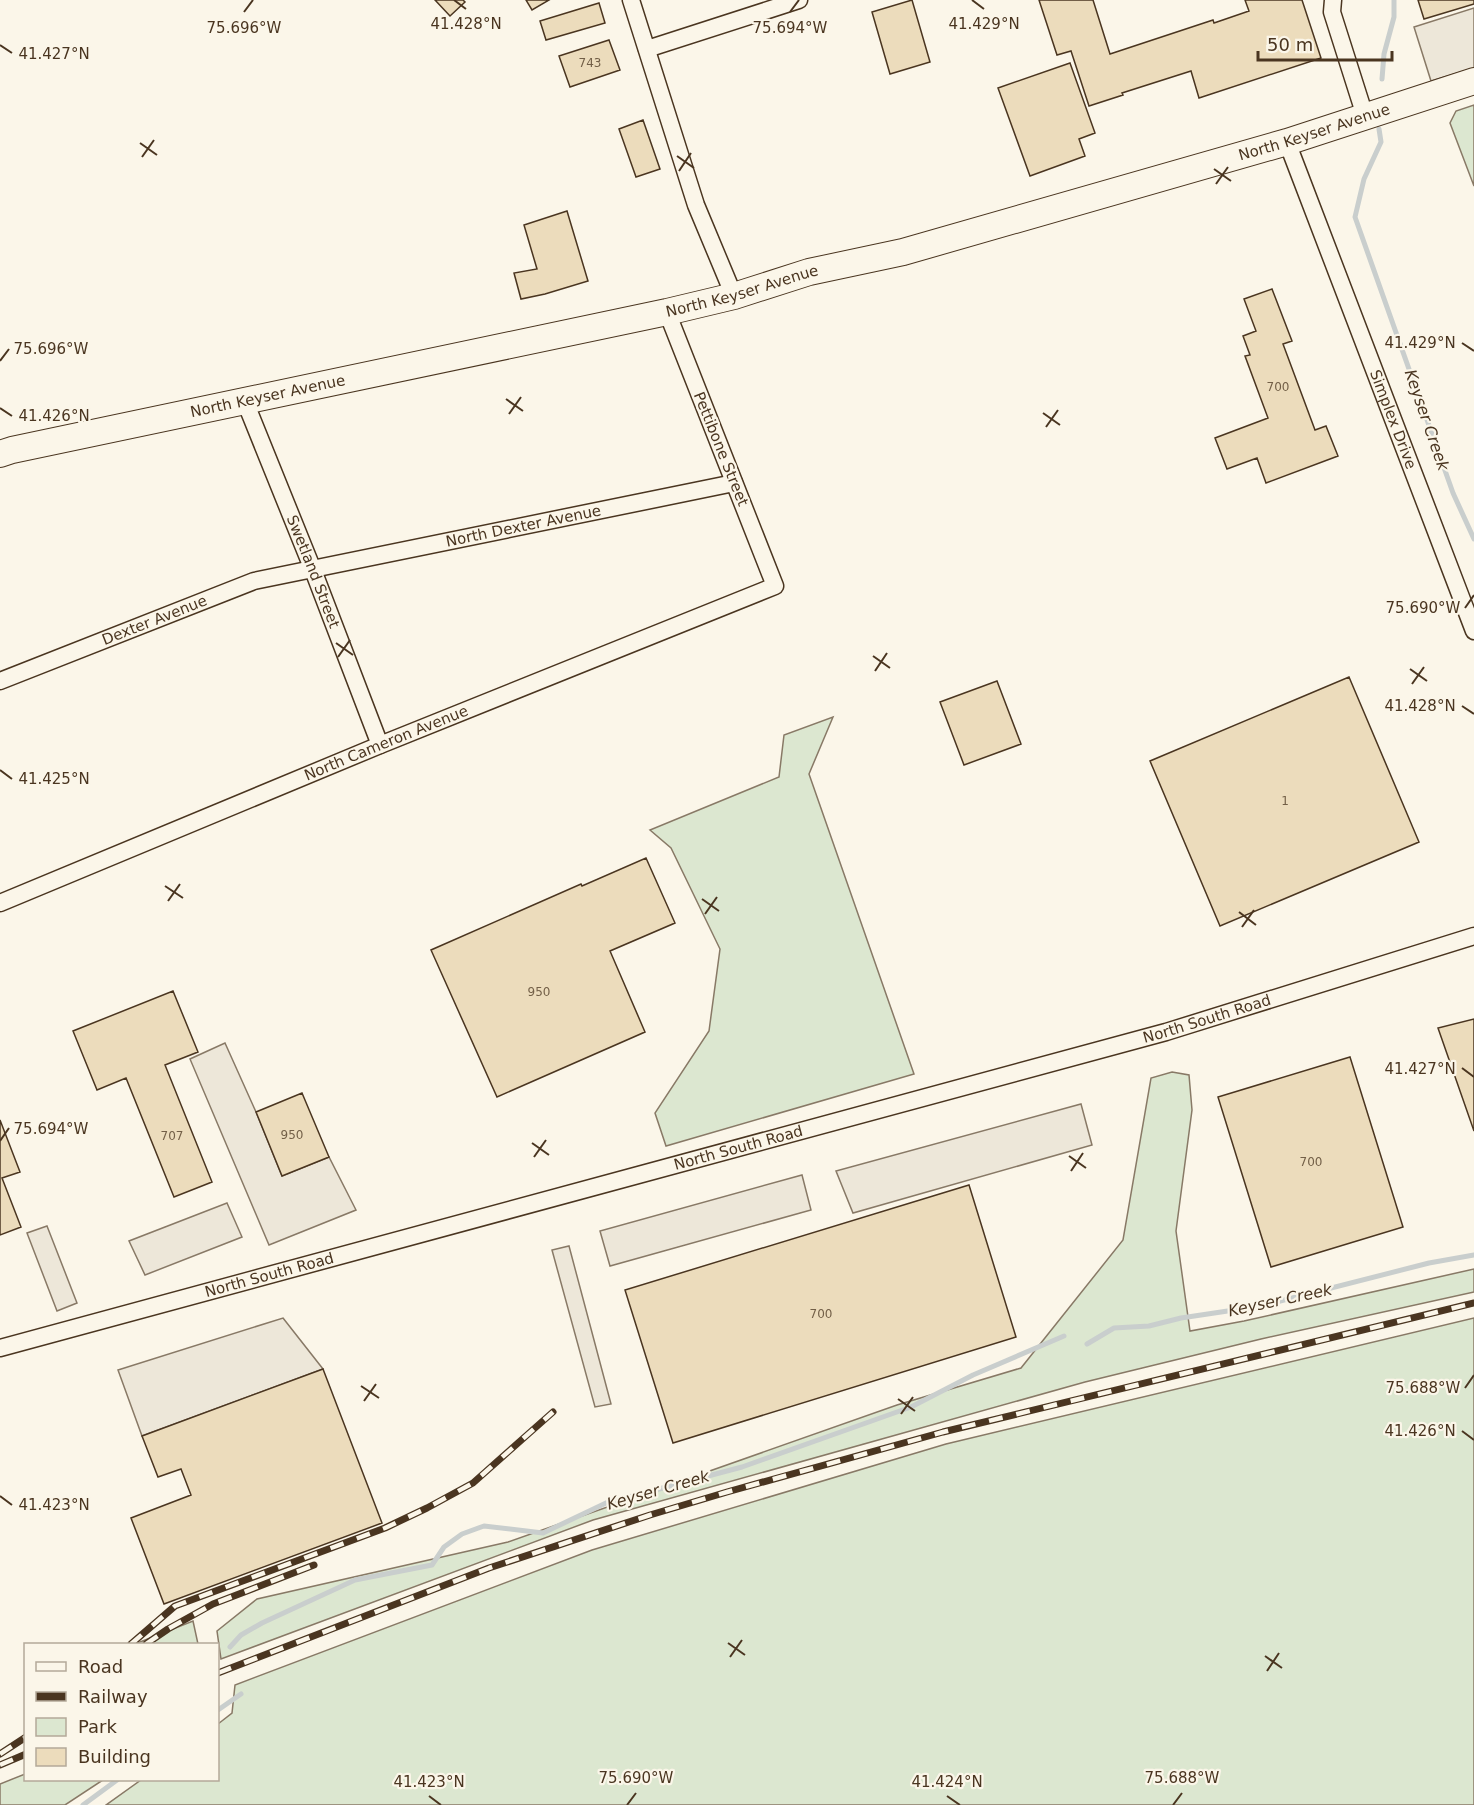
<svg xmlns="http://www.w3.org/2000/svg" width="1474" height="1805" font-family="'DejaVu Sans',sans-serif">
<rect width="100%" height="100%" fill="#fbf6e9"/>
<path fill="#dce7d0" stroke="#887966" stroke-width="1.5" d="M1474,105V186L1450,123L1456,111Z
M833,717L809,774L914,1074L666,1146L655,1113L709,1031L720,949L671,848L650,830L779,777L784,735Z
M1172,1072L1189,1075L1192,1110L1176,1231L1190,1331L1244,1321L1474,1269V1292L1261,1339L1085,1382L593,1520L221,1659L217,1631L257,1599L508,1542L897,1405L1021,1368L1123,1240L1151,1078Z
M1474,1318V1805H106L141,1780H218V1724L232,1713L235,1685L592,1550L946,1444Z
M193,1621L198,1644H135Z
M25,1774L26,1780H103L65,1805H0V1784Z"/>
<path fill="#ede7d9" stroke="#887966" stroke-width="1.5" d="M1474,8V68L1431,81L1414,27Z
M225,1043L256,1112L282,1176L329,1157L356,1210L269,1245L190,1059Z
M1081,1104L1092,1145L853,1213L836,1171Z
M802,1175L811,1210L610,1266L600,1231Z
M227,1203L242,1237L145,1275L129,1241Z
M47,1226L77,1303L57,1311L27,1233Z
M569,1246L611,1404L595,1407L552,1250Z
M283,1318L323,1369L142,1436L118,1370Z"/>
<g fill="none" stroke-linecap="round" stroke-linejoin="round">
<path stroke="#c9cecd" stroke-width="5" d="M1382,79L1384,54L1394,17V0
M1379,129L1381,142L1364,179L1355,217L1453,493L1474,539
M1087,1344L1114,1328L1149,1326L1181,1318L1261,1306L1429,1263L1474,1255
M230,1647L241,1635L262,1623L355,1580L432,1565L444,1547L462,1534L484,1526L543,1533L606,1503L742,1467L911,1407L973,1375L1064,1336
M218,1710L241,1694
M83,1805L117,1780"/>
</g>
<path fill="#ecdcbc" stroke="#4a3520" stroke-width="1.5" d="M435,0H463L465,2L450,16Z
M526,0H549L532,10Z
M912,0L930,62L890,74L872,12Z
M1039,0H1093L1110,54L1213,20L1214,23L1249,11L1245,0H1302L1321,58L1199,98L1191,71L1122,93L1123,95L1089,106L1071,51L1057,55Z
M1418,0H1474V4L1424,19Z
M599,3L605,23L546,40L540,21Z
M609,40L620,70L570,87L559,56Z
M1070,63L1095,133L1079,139L1085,156L1030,176L998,88Z
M643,120L660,169L636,177L619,129Z
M567,211L588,281L545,294L521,299L514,273L537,269L524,225Z
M1272,289L1292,341L1283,344L1315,430L1326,426L1338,456L1266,483L1257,458L1227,469L1215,438L1268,418L1245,356L1250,355L1243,336L1256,331L1244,299Z
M1349,677L1419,842L1220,926L1150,761Z
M997,681L1021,744L964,765L940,702Z
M646,858L675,923L610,951L645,1032L497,1097L431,950L581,884L582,886Z
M173,991L198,1052L165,1065L212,1182L174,1197L126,1078L97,1090L73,1031Z
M1474,1019V1131L1438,1028Z
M1350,1057L1403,1227L1271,1267L1218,1097Z
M302,1093L329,1157L282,1176L256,1112Z
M0,1120L20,1172L2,1178L21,1227L0,1235Z
M969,1185L1016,1337L673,1443L625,1290Z
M323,1369L382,1523L164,1604L131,1518L191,1495L181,1469L158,1477L142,1436Z"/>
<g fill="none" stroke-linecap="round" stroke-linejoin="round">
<defs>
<g id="minor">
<path d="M631,0L696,205L734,296"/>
<path d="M1333,0L1332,12L1365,116"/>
<path d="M647,49L799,0"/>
<path id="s1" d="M1287,142L1474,631"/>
<path id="s2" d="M244,399L313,570L380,745"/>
<path id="s3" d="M0,681L254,581L734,483"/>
<path id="s4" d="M0,903L380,745L775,586L667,312"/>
<path id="s5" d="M0,1348L1166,1032L1474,936"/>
</g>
<g id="primary">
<path id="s6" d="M0,454L12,450L667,312L734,296L809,272L903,252L1287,142L1474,81"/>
</g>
</defs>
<use href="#minor" stroke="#4a3520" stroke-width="19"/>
<use href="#primary" stroke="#4a3520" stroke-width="28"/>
<use href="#minor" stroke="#fbf6e9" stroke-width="16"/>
<use href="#primary" stroke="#fbf6e9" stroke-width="26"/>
<defs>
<path id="rail" d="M131,1644L175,1606L385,1528L427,1508L473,1483L553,1412
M146,1644L168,1629L213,1604L314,1565
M218,1673L489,1568L650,1515L727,1492L943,1432L1474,1303
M0,1754L26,1737
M0,1765L26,1754"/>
</defs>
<use href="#rail" stroke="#4a3520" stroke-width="7"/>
<use href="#rail" stroke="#fbf6e9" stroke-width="4.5" stroke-dasharray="14" stroke-linecap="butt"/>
</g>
<path fill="none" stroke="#4a3520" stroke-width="2" d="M454,0L466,9M972,0L984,9M244,12L253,0M790,12L799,0M0,45L12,53M140,143L157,155M677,156L694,168M142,157L154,140M1214,169L1231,181M679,171L691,153M1216,184L1228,167M1462,343L1474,351M0,361L9,349M506,399L523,411M0,408L12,416M1043,413L1060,425M509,414L521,397M1046,427L1058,410M1465,608L1474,595M336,643L353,655M873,656L890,668M338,657L350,640M1410,669L1427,681M875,671L887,653M1412,684L1424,667M1462,706L1474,714M0,770L12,779M165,886L183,898M702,899L719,911M168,901L180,884M1239,912L1256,925M705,914L717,897M1242,927L1254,910M1462,1068L1474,1077M0,1141L9,1128M532,1143L549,1155M1069,1156L1086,1168M534,1157L546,1140M1071,1171L1083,1153M361,1386L379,1398M1465,1388L1474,1375M898,1399L915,1411M364,1401L376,1384M901,1414L913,1397M1462,1431L1474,1440M0,1496L12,1505M728,1643L745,1655M1265,1656L1282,1668M730,1657L742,1640M1267,1671L1279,1653M429,1796L441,1805M947,1796L960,1805M627,1805L636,1793M1173,1805L1182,1793"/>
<g text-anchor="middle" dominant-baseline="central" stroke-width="4.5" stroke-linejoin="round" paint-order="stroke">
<g font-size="12" fill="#725f47">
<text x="590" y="63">743</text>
<text x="1278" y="387">700</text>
<text x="1285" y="801">1</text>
<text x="539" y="992">950</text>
<text x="292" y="1135">950</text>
<text x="172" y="1136">707</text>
<text x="1311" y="1162">700</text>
<text x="821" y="1314">700</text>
</g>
<g font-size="15" fill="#4a3520" stroke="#fbf6e9">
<text stroke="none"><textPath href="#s6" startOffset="1354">North Keyser Avenue</textPath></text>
<text stroke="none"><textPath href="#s6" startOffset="760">North Keyser Avenue</textPath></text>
<text stroke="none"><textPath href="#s6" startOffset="274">North Keyser Avenue</textPath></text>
<text stroke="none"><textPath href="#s1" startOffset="297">Simplex Drive</textPath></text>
<text transform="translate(721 449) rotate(68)">Pettibone Street</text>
<text stroke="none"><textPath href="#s3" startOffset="548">North Dexter Avenue</textPath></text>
<text stroke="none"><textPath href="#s2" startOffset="186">Swetland Street</textPath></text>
<text stroke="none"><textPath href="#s3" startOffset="166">Dexter Avenue</textPath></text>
<text stroke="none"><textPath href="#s4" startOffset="418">North Cameron Avenue</textPath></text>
<text stroke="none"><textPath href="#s5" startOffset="1251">North South Road</textPath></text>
<text stroke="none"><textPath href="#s5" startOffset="765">North South Road</textPath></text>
<text stroke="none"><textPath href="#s5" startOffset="279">North South Road</textPath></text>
</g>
<g font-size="16" font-style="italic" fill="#4a3520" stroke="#fbf6e9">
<text transform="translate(1427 420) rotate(71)">Keyser Creek</text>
<text transform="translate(1280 1300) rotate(-12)">Keyser Creek</text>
<text transform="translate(658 1490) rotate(-16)">Keyser Creek</text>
</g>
</g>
<g font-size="15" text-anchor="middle" fill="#4a3520" stroke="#fbf6e9" stroke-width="4.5" stroke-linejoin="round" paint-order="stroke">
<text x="466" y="29">41.428°N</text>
<text x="984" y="29">41.429°N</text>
<text x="244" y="33">75.696°W</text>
<text x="790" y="33">75.694°W</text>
<text x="54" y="59">41.427°N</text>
<text x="1420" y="348">41.429°N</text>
<text x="51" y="354">75.696°W</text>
<text x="54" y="421">41.426°N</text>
<text x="1423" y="613">75.690°W</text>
<text x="1420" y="711">41.428°N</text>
<text x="54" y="784">41.425°N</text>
<text x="1420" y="1074">41.427°N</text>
<text x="51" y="1134">75.694°W</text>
<text x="1423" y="1393">75.688°W</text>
<text x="1420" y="1436">41.426°N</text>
<text x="54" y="1510">41.423°N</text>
<text x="636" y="1783">75.690°W</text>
<text x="1182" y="1783">75.688°W</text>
<text x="429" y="1787">41.423°N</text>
<text x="947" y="1787">41.424°N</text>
</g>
<rect x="24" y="1643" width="195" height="138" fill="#fbf6e9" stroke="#b4a999" stroke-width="1.5"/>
<rect x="36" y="1662" width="30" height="9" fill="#fbf6e9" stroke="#b4a999" stroke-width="1.5"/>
<text x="78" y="1673" font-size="18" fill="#4a3520">Road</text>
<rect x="36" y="1692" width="30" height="9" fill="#4a3520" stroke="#b4a999" stroke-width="1.5"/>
<text x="78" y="1703" font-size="18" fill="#4a3520">Railway</text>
<rect x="36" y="1718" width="30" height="18" fill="#dce7d0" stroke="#b4a999" stroke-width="1.5"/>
<text x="78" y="1733" font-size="18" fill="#4a3520">Park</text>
<rect x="36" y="1748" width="30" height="18" fill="#ecdcbc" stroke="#b4a999" stroke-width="1.5"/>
<text x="78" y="1763" font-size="18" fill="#4a3520">Building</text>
<path d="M1258 51v9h134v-9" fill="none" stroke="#4a3520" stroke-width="3"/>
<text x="1267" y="51" font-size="18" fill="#4a3520" stroke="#fbf6e9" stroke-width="4.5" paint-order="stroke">50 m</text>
</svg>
